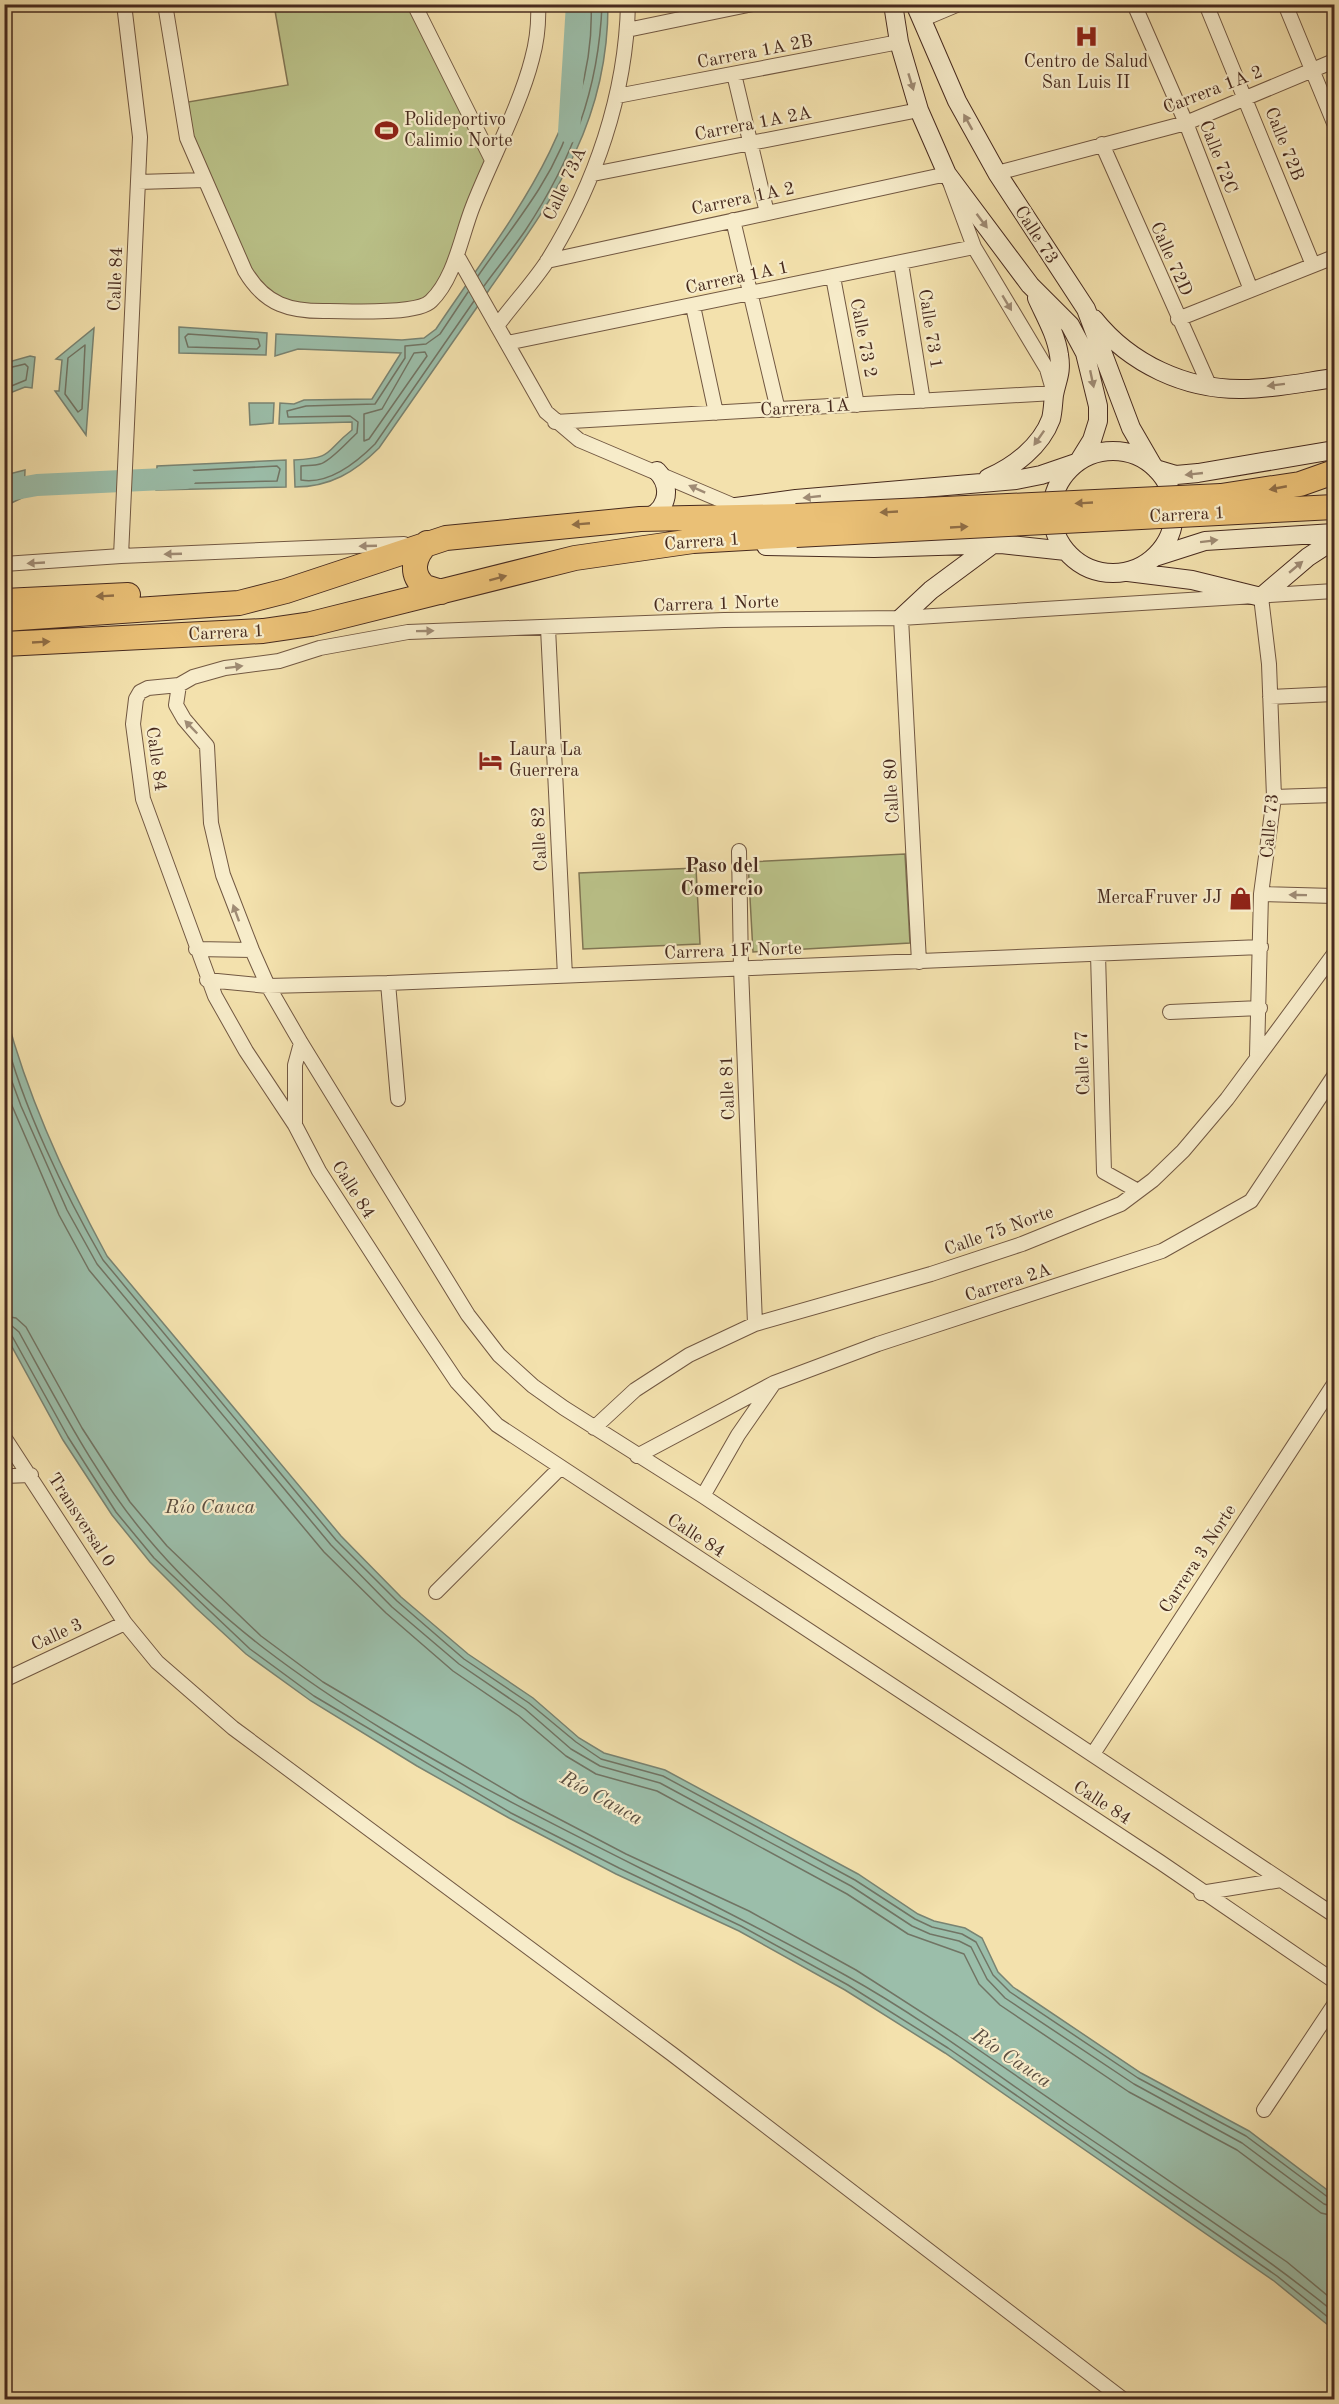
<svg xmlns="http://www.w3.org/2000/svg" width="1339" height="2404" font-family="'Old Standard TT',serif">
<rect width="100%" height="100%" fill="#f3e1ad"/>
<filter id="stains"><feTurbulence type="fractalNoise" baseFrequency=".00333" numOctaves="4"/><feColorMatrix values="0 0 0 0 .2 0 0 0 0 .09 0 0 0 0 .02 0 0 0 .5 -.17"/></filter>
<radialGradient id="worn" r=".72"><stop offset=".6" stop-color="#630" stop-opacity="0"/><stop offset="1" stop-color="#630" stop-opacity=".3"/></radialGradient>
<path fill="#bbc38a" stroke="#817654" stroke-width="1.5" d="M274,5H414L492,160L459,243L424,306L305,310L254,286L187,138L182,103L288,85Z
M905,854L910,943L753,952L748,862Z
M696,868L700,944L583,949L579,873Z"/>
<path fill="#9bbeaa" stroke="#798372" stroke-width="1.5" d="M586,5H608C608,124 554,197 489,290C452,343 416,395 379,448C355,472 330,487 295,487L294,460C335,458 324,452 352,430V422L279,424L280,403L294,404L304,400L372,399L401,353L298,349L275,356L276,334L402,340L424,338L436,329C504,227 586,134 586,5Z
M179,327L267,333L266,355L179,353Z
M94,328L86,435L55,391H59L62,360L56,359Z
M30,356L35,357L32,388L25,387L5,395V363Z
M249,403H274L273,423L250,425Z
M286,460V487L156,490L157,466Z
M25,470L24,497L5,506V475Z
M4,1007C26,1094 64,1177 107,1256L341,1536L401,1597L468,1654L533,1698L579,1738L604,1753L665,1770L858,1874L918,1914L934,1921L965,1928L982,1938L998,1972L1013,1987L1141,2073L1249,2131L1334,2195V2330L1274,2281L945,2053L845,1990L739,1931L616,1874L509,1818L417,1766L311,1701L246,1654L196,1608L150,1562L112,1515L63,1440L5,1334Z"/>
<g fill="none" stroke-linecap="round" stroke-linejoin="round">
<path stroke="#717464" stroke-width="1.5" d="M478,276C498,247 520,219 539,189C572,137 594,66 591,4
M484,286C497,268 512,250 525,231C572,160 599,90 602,4
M468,292L440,334L426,344L405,346V358L375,404L306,406L287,411L288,417L350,416L358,422L357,433C348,441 330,462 320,464C314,466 307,465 301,466V480C329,485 357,462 375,444L474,301
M188,334L258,339L260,346L257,349L188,347L185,337Z
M85,345L82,409L78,412L65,394L68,358Z
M425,352L427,356L369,439L364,441V414L382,409L414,353Z
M4,369L25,364L28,367L26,380L4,389
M277,466L280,469L277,481L165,484L162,481L165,472Z
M4,1032C22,1106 65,1194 103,1260L336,1540L397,1601L464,1659L529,1703L576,1742L601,1759L663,1776L855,1880L915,1919L932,1927L962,1934L976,1942L993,1975L1010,1992L1138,2078L1246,2136L1329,2198L1334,2199
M4,1060L21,1106L67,1210L97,1264L331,1545L392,1607L459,1664L525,1709L571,1749L600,1766L660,1783L851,1886L912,1926L930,1934L959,1941L971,1947L987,1979L1005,1998L1134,2084L1242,2143L1324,2204L1334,2207
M4,1087L59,1215L89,1270L324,1552L386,1613L453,1671L519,1716L566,1756L596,1774L657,1791L847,1894L908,1934L964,1954L979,1984L1000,2005L1129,2092L1237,2150L1321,2213L1334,2216
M4,1316L16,1318L26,1327L82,1428L130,1502L167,1546L261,1636L323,1682L519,1798L626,1854L749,1911L856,1970L957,2035L1287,2262L1334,2301
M4,1325L12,1326L19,1332C61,1408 100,1485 158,1550C223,1624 303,1680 387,1732C535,1822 694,1890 845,1975C923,2018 994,2073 1068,2124C1158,2185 1250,2244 1334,2312
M4,1332L12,1336L68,1437L116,1512L154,1558L250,1649L314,1696L511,1813L619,1868L741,1926L848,1985L948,2048L1277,2276L1334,2322"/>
<path stroke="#9bbeaa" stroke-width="22" d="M569,132L577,4
M4,491L37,485L185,478"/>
<defs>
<path id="street" d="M165,4L187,138L245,271C265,305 290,312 329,311C351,311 417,315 431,301C455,278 461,236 473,206C491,160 520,106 532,59C537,41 539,23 538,4
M414,4L492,160
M1134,4L1186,123L1251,290
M1206,4L1313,265
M1285,4L1334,123
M921,20L959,4
M627,30L753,4
M734,74L767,213
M617,96L899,42
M1102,144L1210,387
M997,173L1186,123L1334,61
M593,174L919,110
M138,182L205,180
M733,220L778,410
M458,257L546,412L579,440L737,507
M547,261L947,174L974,247L1047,369L1054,393L555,422
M901,263L923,401
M833,277L857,405
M693,306L716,413
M1178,319L1334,257
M497,326C513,304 533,283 548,260C595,184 626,95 628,4
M507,343L974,247
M121,556L140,137L124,4
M4,564L121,556L404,544
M1334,591L901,618L724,620L408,632L320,648L279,661L225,668L193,677L179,685L148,688L140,692L136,699L133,724L143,799L215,996L246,1051L295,1125L319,1171L412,1315L457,1382L497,1425L1160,1862L1334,1981
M901,618L919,962
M548,628L565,976
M179,685L176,705L184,719L207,746L211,823L223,875L252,950L268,986L301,1043L468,1315L499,1355L533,1386L564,1408L703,1496L1334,1915
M1270,697L1334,694
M1274,797L1334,795
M739,851L741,968L755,1324
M1261,894L1334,896
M196,949L252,950
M1098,954L1104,1172L1138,1191
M207,980L268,986L388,983L1261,947
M388,983L398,1099
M1170,1012L1260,1008
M1257,1055L1261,894L1274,797L1269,664L1261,597
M295,1125V1065L301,1043
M594,1428L635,1390L689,1355L755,1324L931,1274L1022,1244L1121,1204L1153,1180L1183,1151L1227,1099L1334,954
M4,1437L125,1623L157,1662L233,1728L672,2054L1124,2400
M637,1456L774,1383L878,1344L1162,1251L1251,1201L1334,1076
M4,1476L31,1475
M703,1496L738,1435L774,1383
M436,1592L560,1468
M4,1680L125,1623
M1093,1754L1334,1384
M1201,1893L1281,1880
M1264,2110L1334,2005"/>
<path id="secondary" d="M893,4L899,42L919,110L947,174L1030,285L1070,325L1085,353L1098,406V421L1092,440L1079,461
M915,4L957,101L997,173L1086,309L1131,428L1153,466
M1094,319C1130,364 1186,390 1243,389C1273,389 1305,382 1334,378
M1052 512a61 61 0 1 1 122 0a61 61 0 1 1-122 0Z
M1156,469L1176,475L1198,473L1334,450
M988,478C1014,467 1041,446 1051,419C1053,411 1053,403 1054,395C1057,379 1062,373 1059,355C1056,334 1045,316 1037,298
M728,508L796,499L1016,480L1041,475L1076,463
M641,519C666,515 674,489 657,471
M766,546L874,548L1001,544L1066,551
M1155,557L1205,541L1334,533
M1128,572L1192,580L1261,597L1308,557L1334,540
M901,618L931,590L993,544"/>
<path id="highway" d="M427,543C414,556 409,574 425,587L441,592
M4,601L128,595
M4,619L239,603L286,591L446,538L640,519L796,516
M4,644L263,631L311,624L575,558L693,541L796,535"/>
</defs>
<use href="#street" stroke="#725842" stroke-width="16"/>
<use href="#secondary" stroke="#472a1e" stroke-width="20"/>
<use href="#highway" stroke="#472a1e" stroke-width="26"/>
<use href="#street" stroke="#f7ecca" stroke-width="14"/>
<use href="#secondary" stroke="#f7ecca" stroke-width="18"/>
<use href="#highway" stroke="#eac076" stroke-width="24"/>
<defs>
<path id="highway-bridge" d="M796,516L1221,496L1300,484L1334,472
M796,535L1334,507"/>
</defs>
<use href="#highway-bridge" stroke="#472a1e" stroke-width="26" stroke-linecap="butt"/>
<use href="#highway-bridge" stroke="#eac076" stroke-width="24"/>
</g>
<defs><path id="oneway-solid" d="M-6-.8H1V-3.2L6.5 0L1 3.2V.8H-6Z" transform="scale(1.5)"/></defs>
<g fill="#9f8b74">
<use href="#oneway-solid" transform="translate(911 82) rotate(73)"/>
<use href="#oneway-solid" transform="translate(968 122) rotate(-119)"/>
<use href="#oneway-solid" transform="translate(982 221) rotate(53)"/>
<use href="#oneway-solid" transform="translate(1007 303) rotate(59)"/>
<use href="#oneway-solid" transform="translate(1092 379) rotate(78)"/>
<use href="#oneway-solid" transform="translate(1276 385) rotate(173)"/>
<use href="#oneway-solid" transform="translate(1039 438) rotate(125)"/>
<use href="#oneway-solid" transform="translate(1194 474) rotate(174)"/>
<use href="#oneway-solid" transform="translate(697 489) rotate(-156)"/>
<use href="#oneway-solid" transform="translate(812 497) rotate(174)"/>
<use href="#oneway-solid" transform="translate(1209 541) rotate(-7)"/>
<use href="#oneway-solid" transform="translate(368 546) rotate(178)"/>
<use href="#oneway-solid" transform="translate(173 554) rotate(178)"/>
<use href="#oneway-solid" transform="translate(36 563) rotate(177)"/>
<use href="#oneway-solid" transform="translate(1296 567) rotate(-40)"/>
<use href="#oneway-solid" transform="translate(425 631) rotate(-1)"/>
<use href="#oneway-solid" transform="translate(234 667) rotate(-7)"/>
<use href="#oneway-solid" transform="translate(191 727) rotate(-134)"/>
<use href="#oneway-solid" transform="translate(1298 895) rotate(-179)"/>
<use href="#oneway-solid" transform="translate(236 913) rotate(-110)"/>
</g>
<g fill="#906e46">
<use href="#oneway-solid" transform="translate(1278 488) rotate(169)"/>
<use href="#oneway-solid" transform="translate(1084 503) rotate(177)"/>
<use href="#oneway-solid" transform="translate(889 512) rotate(177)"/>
<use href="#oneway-solid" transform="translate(581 524) rotate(175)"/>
<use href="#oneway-solid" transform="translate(959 527) rotate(-3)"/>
<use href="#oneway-solid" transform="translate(498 578) rotate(-15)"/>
<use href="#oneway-solid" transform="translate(105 596) rotate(177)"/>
<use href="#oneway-solid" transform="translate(41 642) rotate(-3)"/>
</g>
<defs>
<symbol id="hospital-bare" viewBox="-9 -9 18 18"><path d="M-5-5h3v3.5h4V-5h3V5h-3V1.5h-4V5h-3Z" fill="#8f2418" stroke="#f7ecca" stroke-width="2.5" paint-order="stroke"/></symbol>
<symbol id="stadium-bare" viewBox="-9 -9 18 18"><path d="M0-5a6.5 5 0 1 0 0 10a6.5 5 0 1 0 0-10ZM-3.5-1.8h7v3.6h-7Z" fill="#8f2418" stroke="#f7ecca" stroke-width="2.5" paint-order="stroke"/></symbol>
<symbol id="hotel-bare" viewBox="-9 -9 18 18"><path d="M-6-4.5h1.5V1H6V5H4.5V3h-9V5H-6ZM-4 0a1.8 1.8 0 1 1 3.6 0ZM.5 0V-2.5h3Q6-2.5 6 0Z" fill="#8f2418" stroke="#f7ecca" stroke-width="2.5" paint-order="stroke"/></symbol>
<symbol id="shop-bare" viewBox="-9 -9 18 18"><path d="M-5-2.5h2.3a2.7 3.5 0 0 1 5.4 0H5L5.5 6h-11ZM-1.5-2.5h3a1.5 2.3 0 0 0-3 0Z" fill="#8f2418" stroke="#f7ecca" stroke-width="2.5" paint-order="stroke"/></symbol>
</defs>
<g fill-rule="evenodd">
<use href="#hospital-bare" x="1070" y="20" width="33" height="33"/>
<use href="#stadium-bare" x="370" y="114" width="33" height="33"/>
<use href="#hotel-bare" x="474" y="744" width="33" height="33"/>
<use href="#shop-bare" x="1224" y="882" width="33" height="33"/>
</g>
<g text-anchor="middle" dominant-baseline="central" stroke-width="4.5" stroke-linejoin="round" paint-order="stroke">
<g font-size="18" fill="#472a1e" stroke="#f7ecca">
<text transform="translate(755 52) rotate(-11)">Carrera 1A 2B</text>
<text transform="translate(1213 90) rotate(-21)">Carrera 1A 2</text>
<text transform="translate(753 124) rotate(-11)">Carrera 1A 2A</text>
<text transform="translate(1284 144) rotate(68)">Calle 72B</text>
<text transform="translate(1218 157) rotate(69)">Calle 72C</text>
<text transform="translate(565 184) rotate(-65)">Calle 73A</text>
<text transform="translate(743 199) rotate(-12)">Carrera 1A 2</text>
<text transform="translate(1036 235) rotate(57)">Calle 73</text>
<text transform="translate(1171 259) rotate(66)">Calle 72D</text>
<text transform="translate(737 278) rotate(-12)">Carrera 1A 1</text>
<text transform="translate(116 279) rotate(-88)">Calle 84</text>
<text transform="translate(930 329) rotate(81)">Calle 73 1</text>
<text transform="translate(863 338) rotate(79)">Calle 73 2</text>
<text transform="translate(805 408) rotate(-3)">Carrera 1A</text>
<text transform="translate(1187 515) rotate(-3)">Carrera 1</text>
<text transform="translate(702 542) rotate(-4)">Carrera 1</text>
<text transform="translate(716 604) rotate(-2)">Carrera 1 Norte</text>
<text transform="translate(226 633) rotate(-3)">Carrera 1</text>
<text transform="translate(156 759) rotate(82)">Calle 84</text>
<text transform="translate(892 791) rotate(-93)">Calle 80</text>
<text transform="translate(1270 826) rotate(-85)">Calle 73</text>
<text transform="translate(540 839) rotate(-93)">Calle 82</text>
<text transform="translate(733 951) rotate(-2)">Carrera 1F Norte</text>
<text transform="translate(1083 1063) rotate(-92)">Calle 77</text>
<text transform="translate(728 1088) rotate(-92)">Calle 81</text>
<text transform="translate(353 1190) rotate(58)">Calle 84</text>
<text transform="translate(999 1231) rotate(-20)">Calle 75 Norte</text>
<text transform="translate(1008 1283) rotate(-18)">Carrera 2A</text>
<text transform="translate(81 1520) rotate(57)">Transversal 0</text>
<text transform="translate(696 1536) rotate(33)">Calle 84</text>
<text transform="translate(1198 1559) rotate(-57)">Carrera 3 Norte</text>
<text transform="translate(57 1635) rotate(-25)">Calle 3</text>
<text transform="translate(1102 1803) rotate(33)">Calle 84</text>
</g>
<g font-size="18" fill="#472a1e" stroke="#f7ecca" text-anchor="start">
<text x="1086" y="62" text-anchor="middle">Centro de Salud<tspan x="1086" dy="21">San Luis II</tspan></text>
<text x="404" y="120">Polideportivo<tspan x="404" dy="21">Calimio Norte</tspan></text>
<text x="509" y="750">Laura La<tspan x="509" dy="21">Guerrera</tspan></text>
<text x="1222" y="898" text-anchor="end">MercaFruver JJ</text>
</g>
<g font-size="20" font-weight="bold" fill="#472a1e" stroke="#f7ecca">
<text x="722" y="867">Paso del<tspan x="722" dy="23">Comercio</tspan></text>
</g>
<g font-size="20" font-style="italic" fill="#5c4f41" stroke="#f7ecca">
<text x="210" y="1508">Río Cauca</text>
<text transform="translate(601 1799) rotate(29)">Río Cauca</text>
<text transform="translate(1011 2059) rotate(34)">Río Cauca</text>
</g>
</g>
<rect width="1339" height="2404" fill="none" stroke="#f3e1ad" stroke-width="24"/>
<rect x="6" y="6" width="1327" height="2392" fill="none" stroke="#472a1e" stroke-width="3"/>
<rect x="12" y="12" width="1315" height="2380" fill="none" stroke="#472a1e" stroke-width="1.5"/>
<rect width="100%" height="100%" filter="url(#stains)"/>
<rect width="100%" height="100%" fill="url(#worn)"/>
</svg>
